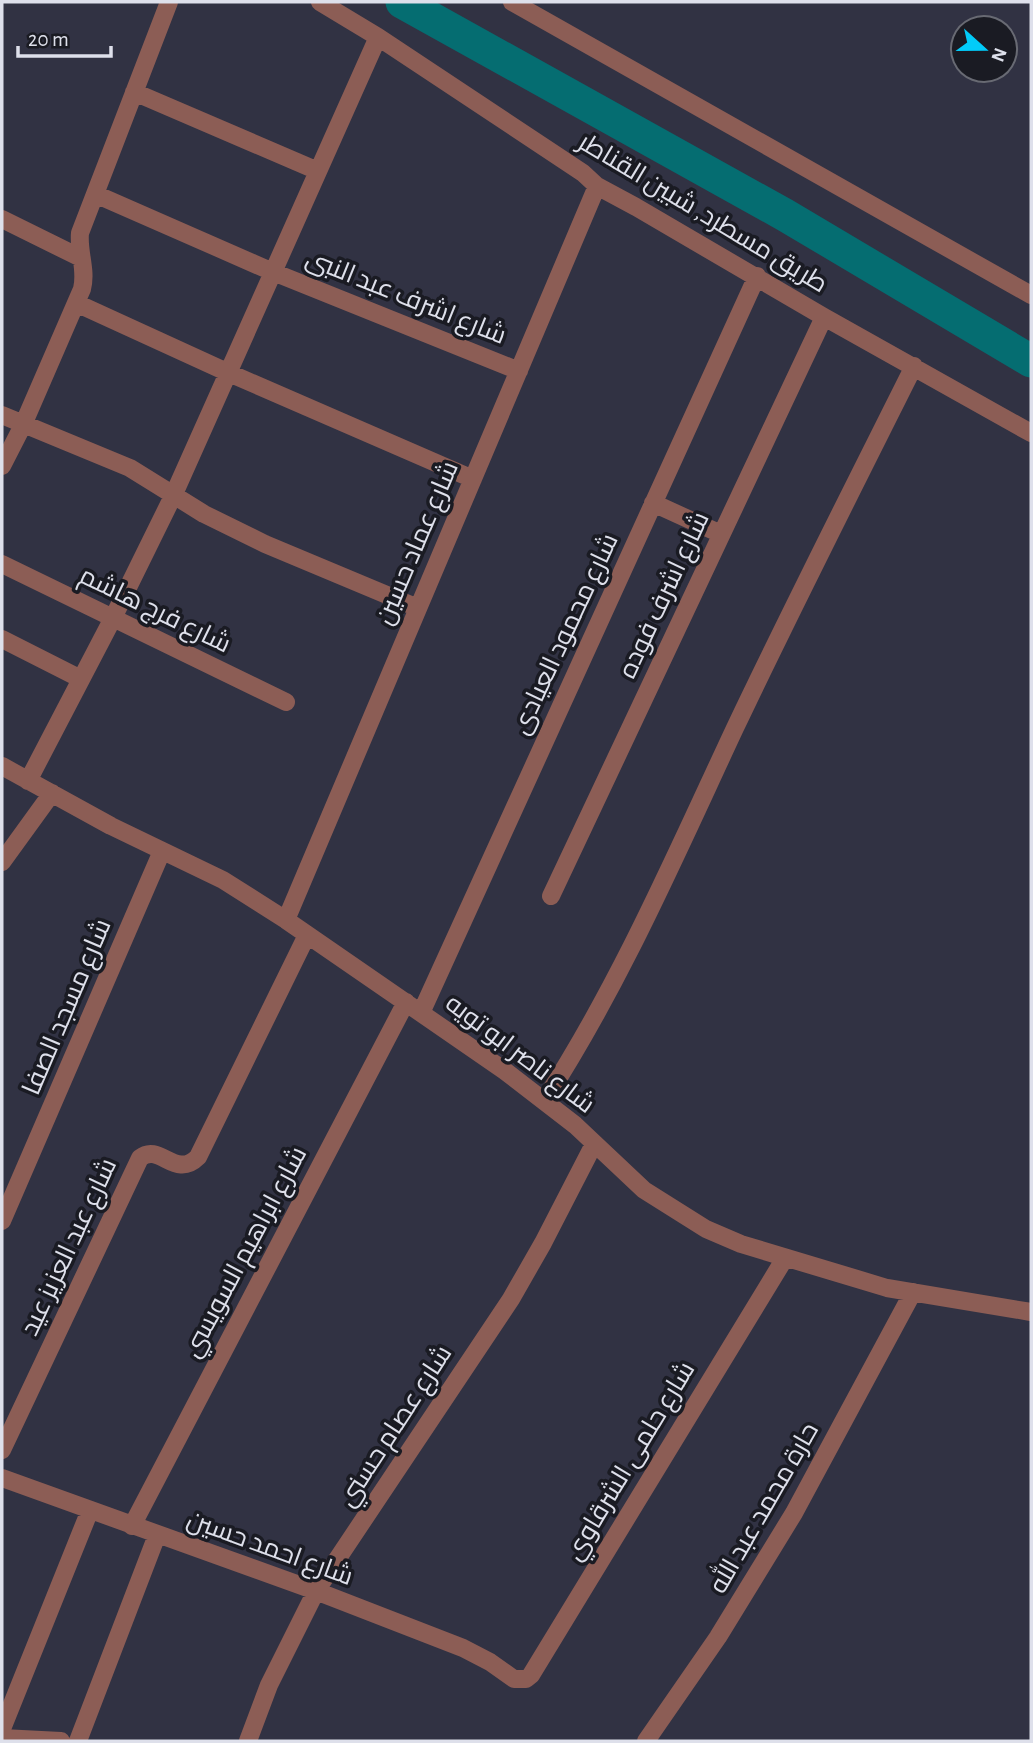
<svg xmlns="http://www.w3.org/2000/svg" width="1033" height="1743" font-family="'Alegreya Sans',Cairo,sans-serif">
<rect width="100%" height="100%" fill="#313243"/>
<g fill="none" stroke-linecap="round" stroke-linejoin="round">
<path stroke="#056d71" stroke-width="33" d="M402,2L785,215L1031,361"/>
<path stroke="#8c5d55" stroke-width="18" d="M320,2L378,37L583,173L597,186L636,207L824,317L1031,433
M512,2L1031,295
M134,92L318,171
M95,194L273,272L519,371
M2,219L81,258
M76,303L229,373L473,479
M2,415L130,468L204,514L265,544L418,608
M2,466L23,425L82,289C87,270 78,252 80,233L169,2
M653,503L721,534
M2,564L286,702
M2,639L81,679
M2,766L111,826L223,880L286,920L505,1071L575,1125L644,1190L706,1229L741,1244L887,1288L1031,1312
M28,781L113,618L174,494L378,37
M2,862L52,793
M551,896L824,317
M286,920L597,186
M421,1013L757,276
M544,1101C620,984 676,854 735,728C793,606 854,486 914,366
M2,1221L162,851
M2,1450L140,1158C160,1142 175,1180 198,1157L307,935
M2,1478L316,1591L463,1648L490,1662L514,1679H526L531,1675L785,1258
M132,1526L406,1002
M2,1729L90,1510
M2,1738L61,1741
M78,1741L157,1535
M248,1741L269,1685L316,1591L511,1299L543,1243L594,1144
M646,1741L718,1637L794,1513L913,1292"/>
</g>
<g text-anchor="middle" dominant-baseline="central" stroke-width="7" stroke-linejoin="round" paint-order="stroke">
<g font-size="26" fill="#dee0eb" stroke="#1a1b23">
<text transform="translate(703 213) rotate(31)">طريق مسطرد, شبين القناطر</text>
<text transform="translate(406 297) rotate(22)">شارع اشرف عبد النبى</text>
<text transform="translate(417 543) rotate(-67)">شارع عماد حسين</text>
<text transform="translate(664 595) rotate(-65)">شارع اشرف فوده</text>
<text transform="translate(155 610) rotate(26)">شارع فرج هاشم</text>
<text transform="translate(565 634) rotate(-65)">شارع محمود العيادى</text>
<text transform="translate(67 1007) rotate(-67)">شارع مسجد الصفا</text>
<text transform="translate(520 1054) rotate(37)">شارع ناصر ابو تويه</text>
<text transform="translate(69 1247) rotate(-65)">شارع عبد العزيز عيد</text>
<text transform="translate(245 1252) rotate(-62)">شارع ابراهيم السويسي</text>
<text transform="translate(395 1426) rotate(-57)">شارع عصام حسني</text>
<text transform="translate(630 1461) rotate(-59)">شارع حلمى الشرقاوي</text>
<text transform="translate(764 1508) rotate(-60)">حارة محمد عبد الله</text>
<text transform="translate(270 1548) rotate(20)">شارع احمد حسين</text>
</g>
</g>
<rect width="1033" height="1743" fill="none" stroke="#dee0eb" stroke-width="7"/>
<g transform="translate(984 49) rotate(111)"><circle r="33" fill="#1a1b23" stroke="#686a73" stroke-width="2"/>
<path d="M0-5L12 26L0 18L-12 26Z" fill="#02cbf9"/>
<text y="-10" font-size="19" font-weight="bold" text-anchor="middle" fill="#dee0eb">N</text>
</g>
<path d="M18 46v10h93v-10" fill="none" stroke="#dee0eb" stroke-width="3.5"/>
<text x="28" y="46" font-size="21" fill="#dee0eb" stroke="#1a1b23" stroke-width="5" paint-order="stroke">20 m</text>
</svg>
